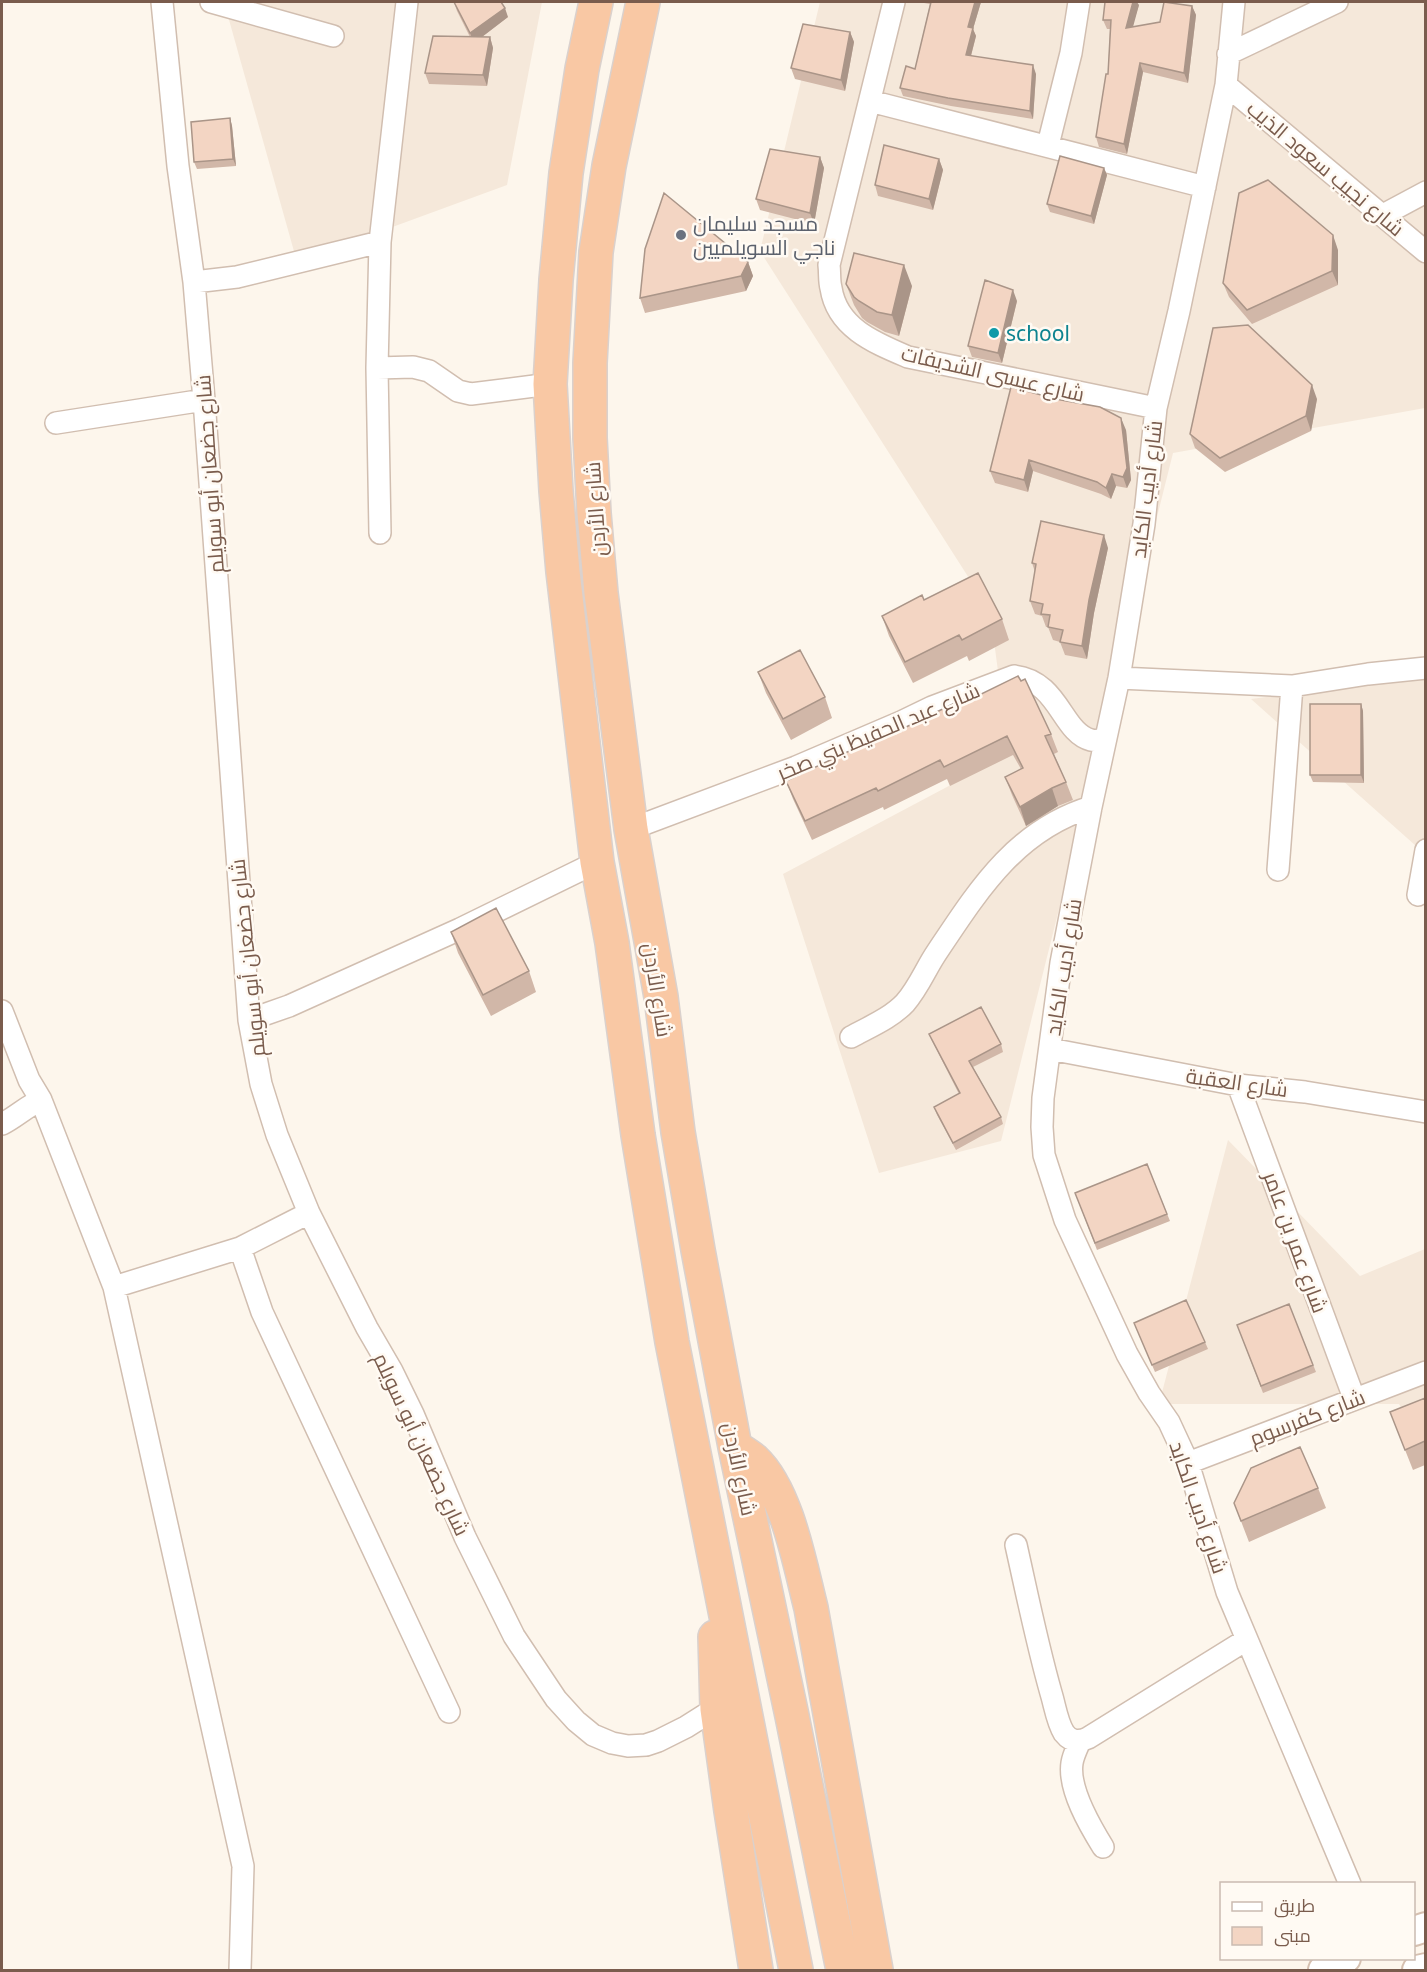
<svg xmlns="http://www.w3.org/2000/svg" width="1427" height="1972" font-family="'Noto Sans',Cairo,sans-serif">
<rect width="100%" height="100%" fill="#fdf6ec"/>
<path fill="#f5e8da" d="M224,2H542L507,185L297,262Z
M820,2H1425V408L1173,453L1001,1141L879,1173L783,874L1009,754L990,611L760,251Z
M1425,676V854L1251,699Z
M1228,1140L1360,1276L1425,1249V1453L1399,1404H1159Z"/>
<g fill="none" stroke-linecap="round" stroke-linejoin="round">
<defs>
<path id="minor" d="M162,2L178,166L194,282L204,400L249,1020L261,1084L277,1135L309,1213L367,1328L392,1371L413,1414L465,1537L514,1636L556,1699L576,1721L593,1735L612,1743L628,1746L646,1745L658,1741L686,1727L724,1703
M211,2L333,36
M894,2L829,265C830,272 829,281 831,288C837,328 875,343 908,357L1156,408
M1234,2L1226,85L1179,311L1156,408L1144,524L1119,678L1091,807L1061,963L1043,1098L1042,1127L1044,1155L1065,1220L1127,1354L1149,1393L1169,1422L1188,1463L1227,1592L1350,1884
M1228,54L1337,2
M1226,85L1426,252
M870,101L1205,187
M1048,145L1071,53L1079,2
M1383,215L1426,192
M380,242L377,368L380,533
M194,282L237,277L380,242L407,2
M377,368L413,367L429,371L458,391L471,394L550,384
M56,423L204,400
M1119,678L1292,686L1368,674L1426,668
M631,829L796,767L901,722L932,707L1014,676C1059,681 1062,733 1091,740C1095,741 1101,740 1105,739
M1278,870L1292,686
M1418,895L1426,850
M2,1011L29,1080L41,1100C27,1106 16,1117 2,1124
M249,1020L289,1006L460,929L597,862
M851,1037C869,1027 891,1018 905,1003C919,987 926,968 937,952C979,889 1016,830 1091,807
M1050,1049L1238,1085L1305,1092L1426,1112
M1238,1085L1354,1398
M41,1100L114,1287L243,1866L240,1970
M309,1213L240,1248L262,1312L449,1712
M114,1287L240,1248
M1188,1463L1426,1372
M1016,1545C1027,1594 1037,1644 1051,1693C1055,1706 1057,1722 1064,1733C1071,1742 1079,1742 1088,1738L1246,1640
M1080,1741C1077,1748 1073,1756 1072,1763C1068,1789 1090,1826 1103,1847"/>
<path id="secondary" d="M1414,1931L1426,1927
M1323,1970L1346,1958
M1417,1970L1426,1968"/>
<path id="trunk" d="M596,2L582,69L566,173L556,280L550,384L556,491L563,572L597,862L612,943L638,1135L672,1342L796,1970
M643,2L609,166L596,252L590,363V438L594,513L601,593L631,829L661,997L678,1132L698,1250L735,1447L792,1716L843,1970
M735,1447C741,1451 748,1455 754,1460C787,1491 800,1565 811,1608L876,1970
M715,1637L717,1709L731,1811L756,1970"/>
</defs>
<use href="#minor" stroke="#d1beb0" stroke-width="24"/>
<use href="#secondary" stroke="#d6c0b0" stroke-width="32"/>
<use href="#trunk" stroke="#dad1cd" stroke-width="36"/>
<use href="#minor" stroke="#fff" stroke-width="21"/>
<use href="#secondary" stroke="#fff" stroke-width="28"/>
<use href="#trunk" stroke="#f9c8a4" stroke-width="33"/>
</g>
<path fill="#d1b7a8" d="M454,2L508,17L482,37H490L493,48L487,86L429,84L425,73L470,37L457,11Z
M924,2H981L973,29L976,36L971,56L1036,74L1033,119L951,106L903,96L900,88L915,69L930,4L924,3Z
M1139,5L1132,27L1160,22L1192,6L1196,15L1188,83L1143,72L1127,154L1099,147L1096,137L1108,74L1110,29H1107L1103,20Z
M850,32L854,42L845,91L795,79L791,68Z
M230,118L232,126L236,166L197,169L194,162Z
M820,157L824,168L814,224L760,210L756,199Z
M939,159L943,170L933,210L878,196L875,185Z
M1104,168L1107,175L1094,224L1050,212L1047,204Z
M1338,250V285L1252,324L1229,297L1223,283Z
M748,262L753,276L746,291L645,313L640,298Z
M846,284L912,286L899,336L885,332L867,322L862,318L854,305Z
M1017,301L1002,363L972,357L968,346Z
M1045,396L1046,398L1126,430L1131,480L1127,488L1116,486L1111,499L1101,494L1033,471L1028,492L995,483L990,471Z
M1317,399L1311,431L1225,472L1195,448L1190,434Z
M1108,548L1094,613L1087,659L1065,655L1060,642L1053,640L1048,627H1046L1042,616L1035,614L1030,601L1035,572L1032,563Z
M924,600L1002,619L1009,640L969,661L967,656L913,683L889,636L882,616Z
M758,672L825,697L832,718L791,740L766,693Z
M965,702L1051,734L1058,752L1054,754L1066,782L1073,800L1058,806L1026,826L1012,795L1005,777L1021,769L1013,755L950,786L947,779L884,810L883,807L812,840L793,799L786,781Z
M1361,704L1363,711L1364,783L1313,782L1310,775Z
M451,932L529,971L536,992L491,1016L458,953Z
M929,1034L1001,1044L1003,1052L973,1067L1001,1117L1003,1124L956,1150L937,1115L934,1107L959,1094L932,1041Z
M1147,1164L1170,1221L1097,1250L1075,1193Z
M1289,1304L1316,1372L1263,1393L1237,1325Z
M1134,1323L1205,1342L1208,1349L1155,1372Z
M1425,1398V1465L1413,1470L1390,1412Z
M1318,1488L1326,1508L1249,1542L1234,1503Z"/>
<path fill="#aa9588" d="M975,2H981L973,29L976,36L969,63L966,55L968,27Z
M1133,2H1137L1139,5L1130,38L1126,28Z
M1192,6L1196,15L1188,83L1184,73Z
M505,8L508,17L474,43L470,33Z
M850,32L854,42L845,91L841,80Z
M490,37L493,48L487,86L483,75Z
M1140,63L1143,72L1127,154L1124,144Z
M1033,65L1036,74L1033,119L1030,111Z
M230,118L232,126L236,166L233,159Z
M820,157L824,168L814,224L810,213Z
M939,159L943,170L933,210L929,199Z
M1104,168L1107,175L1094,224L1091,216Z
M1333,235L1338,250V285L1332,271Z
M748,262L753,276L746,291L741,276Z
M904,265L912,286L899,336L892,315Z
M1013,290L1017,301L1002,363L998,353Z
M1312,385L1317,399L1311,431L1306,416Z
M1121,418L1126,430L1131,480L1127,488L1123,477Z
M1029,460L1033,471L1028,492L1024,480Z
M1112,474L1116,486L1111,499L1106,488Z
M1104,535L1108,548L1094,613L1087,659L1082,646L1089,600Z
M1361,704L1363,711L1364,783L1361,775Z
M1052,788L1058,806L1026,826L1020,807Z"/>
<path fill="#f3d5c3" stroke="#aa9588" stroke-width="1.5" d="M454,2H501L505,8L470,33Z
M931,2H975L968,27L973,28L966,55L1033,65L1030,111L948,98L900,88L906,66L915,69Z
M1105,2H1133L1126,28L1160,22L1164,2L1192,6L1184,73L1140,63L1124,144L1096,137L1106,74H1108L1111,20H1103Z
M803,24L850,32L841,80L791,68Z
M433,36L490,37L483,75L425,73Z
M230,118L233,159L194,162L191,122Z
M884,145L939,159L929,199L875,185Z
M770,149L820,157L810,213L756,199Z
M1060,156L1104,168L1091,216L1047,204Z
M1268,180L1333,235L1332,271L1247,310L1223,283L1239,193Z
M664,193L748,262L741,276L640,298L645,249Z
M854,253L904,265L892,315L877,312L859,301L854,297L846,284Z
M985,280L1013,290L998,353L968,346Z
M1248,325L1312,385L1306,416L1220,458L1190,434L1213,328Z
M1011,387L1045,396V397L1100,407L1121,418L1127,468L1123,477L1112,474L1106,488L1097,482L1029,460L1024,480L990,471Z
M1041,521L1104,535L1089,600L1082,646L1060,642L1063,630L1048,627L1050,615L1041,614L1043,604L1030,601L1036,564L1032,563Z
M978,573L1002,619L962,640L959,635L905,662L882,616L922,595L924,600Z
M800,650L825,697L783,719L758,672Z
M1018,676L1021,681L1025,679L1051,734L1045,736L1066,782L1052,788L1020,807L1005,777L1023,768L1007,736L944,767L940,760L878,791L876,788L805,821L786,781L900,727L902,729L963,699L965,702Z
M1310,704H1361V775H1310Z
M496,908L529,971L483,995L451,932Z
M981,1007L1001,1044L969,1061L1001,1117L953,1143L934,1107L960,1093L929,1034Z
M1147,1164L1167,1214L1095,1243L1075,1193Z
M1186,1300L1205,1342L1152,1365L1134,1323Z
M1289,1304L1313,1365L1261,1386L1237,1325Z
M1425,1398V1441L1405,1450L1390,1412Z
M1300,1447L1318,1488L1241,1521L1234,1503L1251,1468Z"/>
<circle fill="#6b7280" stroke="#fffaf3" stroke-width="2" cx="681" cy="235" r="6"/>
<circle fill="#0f9aa8" stroke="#fffaf3" stroke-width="2" cx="994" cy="333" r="6"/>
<g text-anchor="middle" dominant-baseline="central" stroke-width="5" stroke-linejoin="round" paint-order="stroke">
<g font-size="21" fill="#7a5c4d" stroke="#fffaf3">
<text transform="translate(1326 168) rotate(40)">شارع نجيب سعود الذيب</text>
<text transform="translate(993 373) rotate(13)">شارع عيسى الشديفات</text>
<text transform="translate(209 474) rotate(-94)">شارع جضعان أبو سويلم</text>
<text transform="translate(1146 489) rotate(-83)">شارع أديب الكايد</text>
<text transform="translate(595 509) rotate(-94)">شارع الأردن</text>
<text transform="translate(878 731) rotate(-23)">شارع عبد الحفيظ بني صخر</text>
<text transform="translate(247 958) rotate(-96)">شارع جضعان أبو سويلم</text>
<text transform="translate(1063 967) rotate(-81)">شارع أديب الكايد</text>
<text transform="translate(658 990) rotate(81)">شارع الأردن</text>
<text transform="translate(1237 1082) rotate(8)">شارع العقبة</text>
<text transform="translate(1296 1242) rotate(70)">شارع عمر بن عامر</text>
<text transform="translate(1307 1417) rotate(-21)">شارع كفرسوم</text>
<text transform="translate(422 1444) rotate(65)">شارع جضعان أبو سويلم</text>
<text transform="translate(740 1469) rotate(78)">شارع الأردن</text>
<text transform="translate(1199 1507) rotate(71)">شارع أديب الكايد</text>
</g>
<g font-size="21" fill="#5b616d" stroke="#fffaf3" text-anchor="start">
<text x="693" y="223">مسجد سليمان<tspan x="693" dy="24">ناجي السويلميين</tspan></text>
</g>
<g font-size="21" fill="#0d838f" stroke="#fffaf3" text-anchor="start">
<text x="1006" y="333">school</text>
</g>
</g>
<rect width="1427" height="1972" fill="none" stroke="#7a5c4d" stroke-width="6"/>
<rect x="1220" y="1882" width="195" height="78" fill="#fffaf3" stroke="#cabbb1" stroke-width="1.5"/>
<rect x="1232" y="1902" width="30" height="9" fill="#ffffff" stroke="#cabbb1" stroke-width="1.5"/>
<text x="1274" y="1912" font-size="18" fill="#7a5c4d">طريق</text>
<rect x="1232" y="1927" width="30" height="18" fill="#f3d5c3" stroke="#cabbb1" stroke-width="1.5"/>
<text x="1274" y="1942" font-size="18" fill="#7a5c4d">مبنى</text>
</svg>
